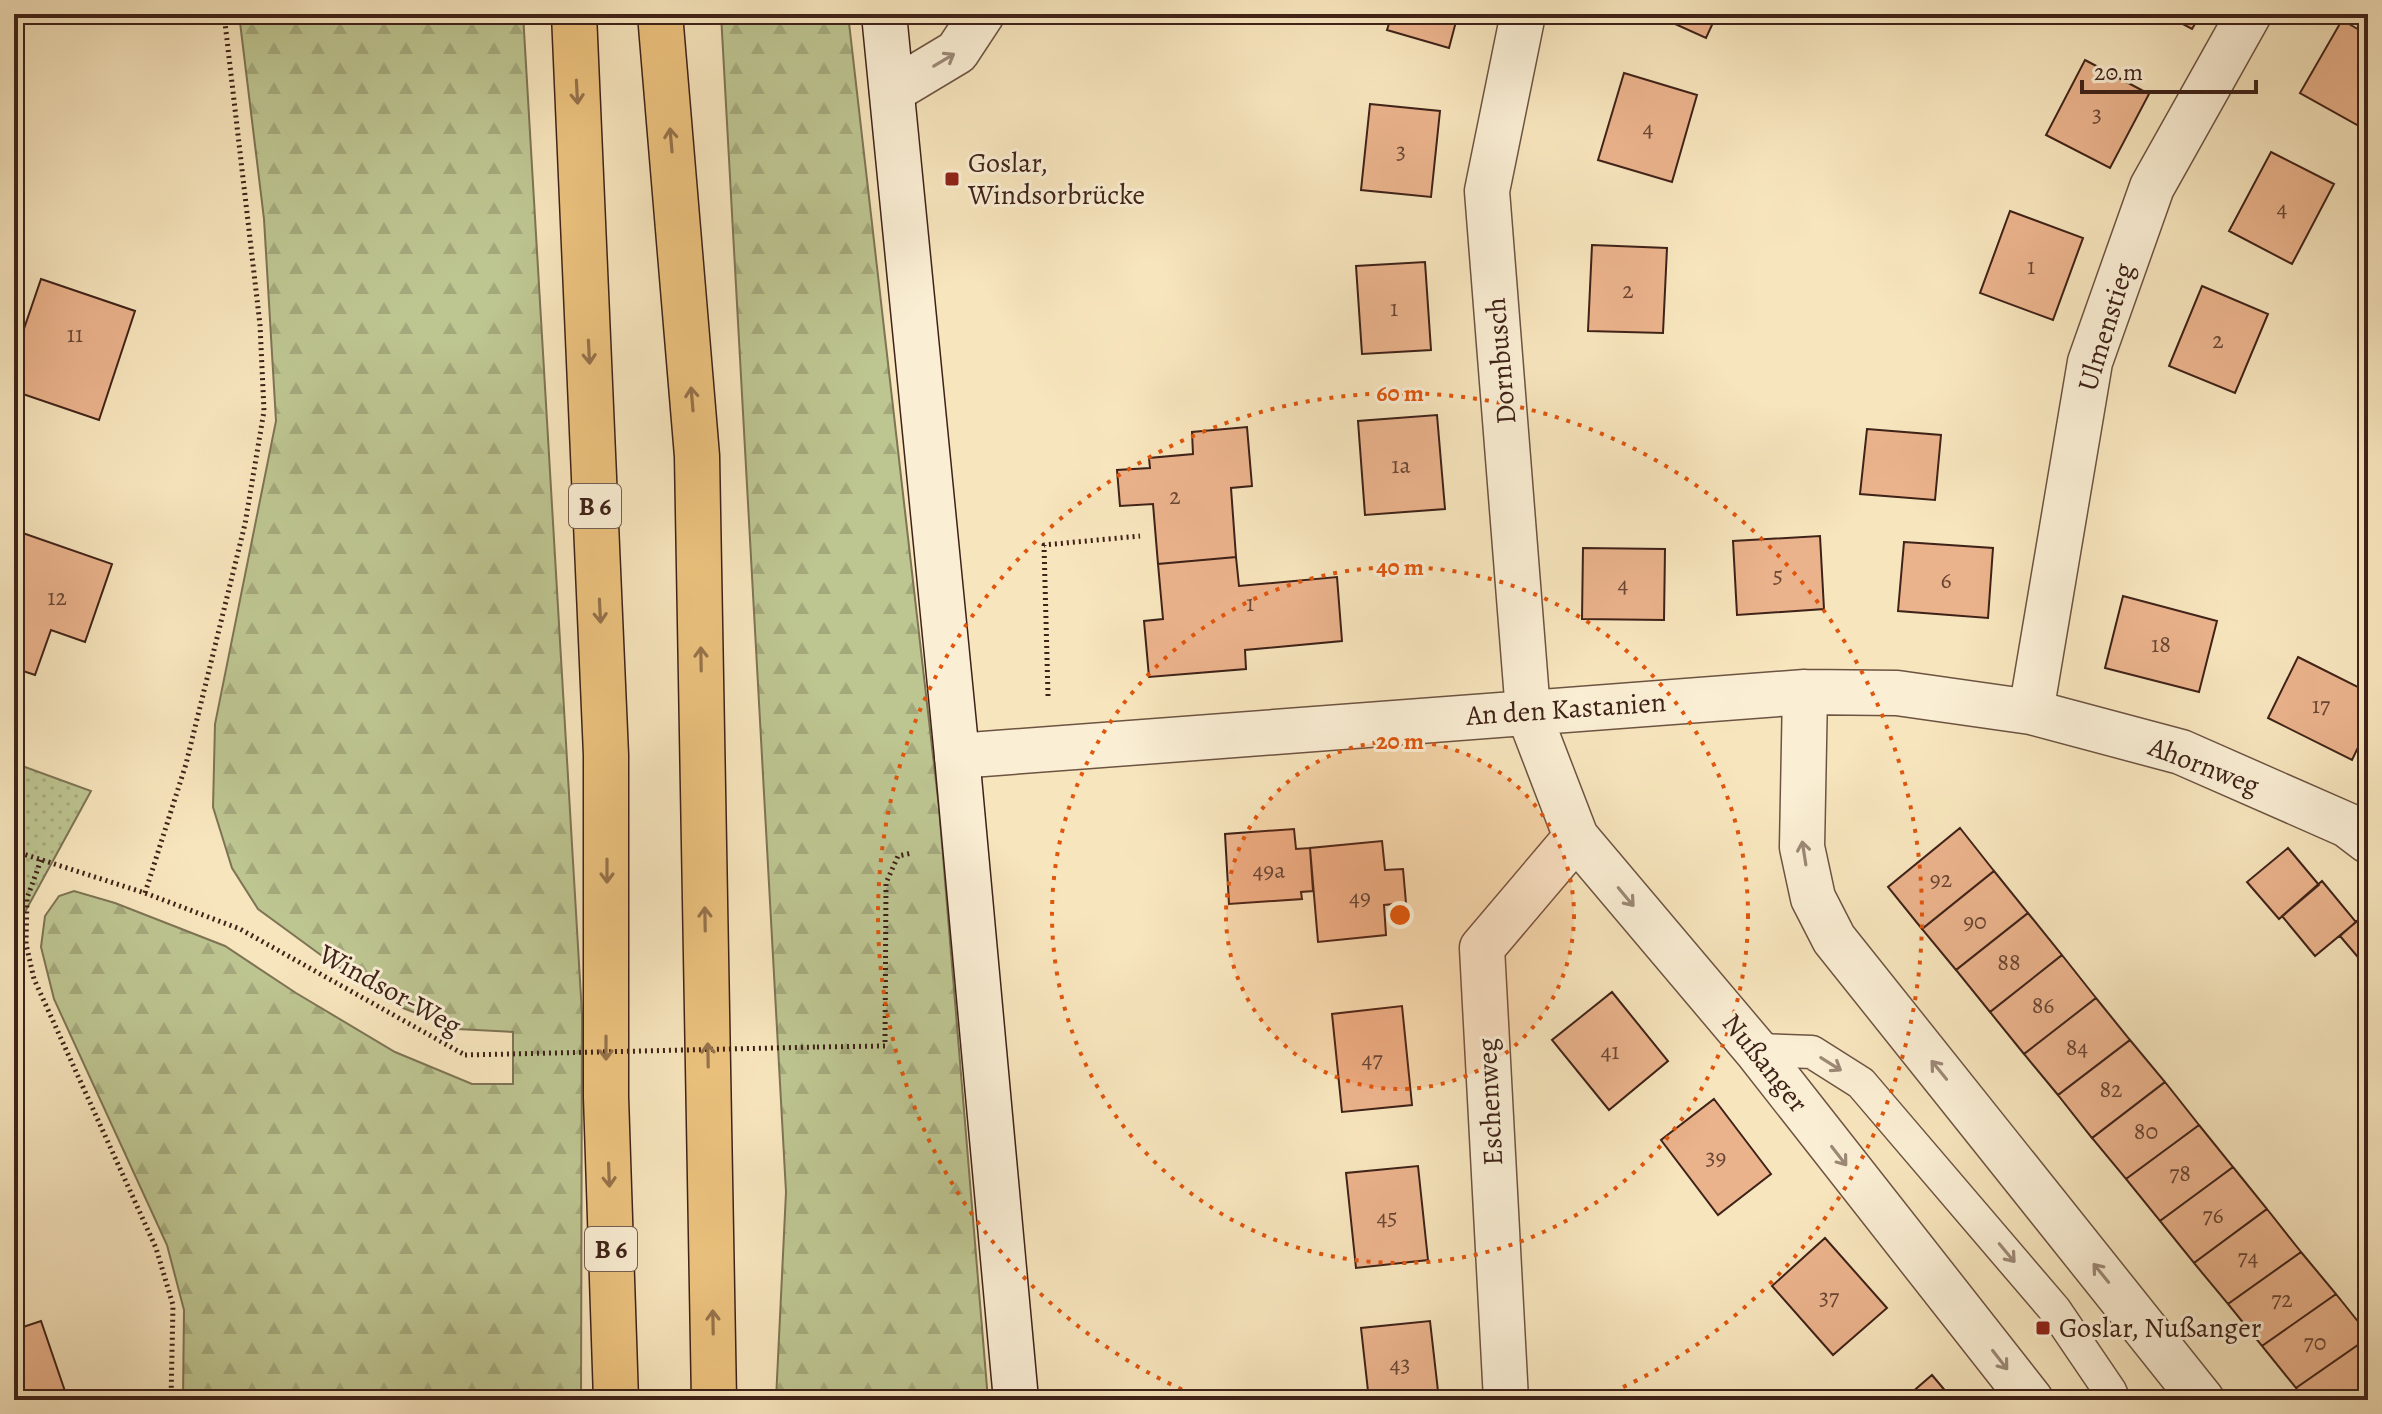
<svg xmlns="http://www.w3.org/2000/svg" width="2382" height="1414" font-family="Alegreya,serif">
<defs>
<pattern id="grass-dots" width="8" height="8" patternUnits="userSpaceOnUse" patternTransform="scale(2)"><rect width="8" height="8" fill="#bdc591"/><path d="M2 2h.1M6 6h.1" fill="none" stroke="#a4a97c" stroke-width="1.8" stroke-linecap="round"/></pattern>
<pattern id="forest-firs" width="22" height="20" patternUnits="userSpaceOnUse" patternTransform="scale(2)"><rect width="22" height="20" fill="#bdc591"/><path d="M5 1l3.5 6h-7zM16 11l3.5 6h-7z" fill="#a4a97c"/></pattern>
</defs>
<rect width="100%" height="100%" fill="#f7e5bd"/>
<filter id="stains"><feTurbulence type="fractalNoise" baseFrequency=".0025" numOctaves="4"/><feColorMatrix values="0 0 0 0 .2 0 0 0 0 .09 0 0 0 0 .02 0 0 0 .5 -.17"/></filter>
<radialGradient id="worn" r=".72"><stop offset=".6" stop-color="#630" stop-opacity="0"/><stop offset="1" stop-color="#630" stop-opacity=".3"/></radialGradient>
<path fill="url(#grass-dots)" stroke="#7e7454" stroke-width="2" d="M14,763L91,791L14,932Z"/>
<path fill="url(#forest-firs)" stroke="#7e7454" stroke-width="2" d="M239,14H523L582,1014L581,1400H183L184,1310L167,1245L54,999L41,947L45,916L59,896L74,891L115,903L225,946L296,993L395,1052L472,1084H513V1032L457,1029L403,1008L329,961L258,909L232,868L213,807L215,724L276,421L264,219Z
M721,14H848L939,808L988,1400H776L786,1192Z"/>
<path fill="#ebb38c" stroke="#3f2218" stroke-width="2" d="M1392,14H1458L1449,48L1387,30Z
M1653,14H1717L1706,38Z
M2164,14H2201L2192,29Z
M2342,20L2368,35V131L2300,93Z
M2085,60L2149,94L2110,168L2046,135Z
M1624,73L1697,95L1672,182L1598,160Z
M1370,104L1440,111L1431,197L1361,190Z
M2271,152L2334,184L2292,264L2229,231Z
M2010,211L2083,238L2053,320L1980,293Z
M1592,245L1667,248L1663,333L1588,331Z
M1425,262L1431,350L1362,354L1356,266Z
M41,279L135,311L99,420L14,391V358Z
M2202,286L2268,314L2235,393L2169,366Z
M1437,415L1445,509L1365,515L1358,421Z
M1247,427L1252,486L1231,488L1236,557L1158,564L1153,504L1120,506L1117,470L1150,468L1149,458L1193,454L1192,432Z
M1867,429L1941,435L1935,500L1860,494Z
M14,530L112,564L85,642L51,630L35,675L14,668Z
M1820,536L1824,609L1737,615L1733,541Z
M1904,542L1993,548L1988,618L1898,611Z
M1583,548L1665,549L1664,620L1582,619Z
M1236,557L1239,586L1337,577L1342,641L1245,650L1246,669L1149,677L1144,621L1163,619L1158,564Z
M2123,596L2217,621L2199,692L2105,668Z
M2298,657L2368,692V727L2352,760L2268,718Z
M1960,828L1994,871L1922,929L1888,887Z
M1294,829L1296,849L1310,848L1313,891L1301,892L1302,899L1229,904L1225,834Z
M1382,841L1385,870L1403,869L1406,903L1384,905L1386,935L1318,942L1310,848Z
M2288,848L2319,885L2279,919L2247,882Z
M1994,871L2028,913L1956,970L1922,929Z
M2322,881L2356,922L2315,956L2282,916Z
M2368,911V969L2340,936Z
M2028,913L2062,955L1990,1012L1956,970Z
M2062,955L2096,998L2024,1054L1990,1012Z
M1612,992L1668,1061L1609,1110L1552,1040Z
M2096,998L2130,1040L2058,1095L2024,1054Z
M1402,1006L1412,1105L1342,1112L1332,1014Z
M2130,1040L2165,1082L2092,1138L2058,1095Z
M2165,1082L2199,1125L2126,1179L2092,1138Z
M1714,1099L1771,1174L1718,1215L1661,1140Z
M2199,1125L2233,1167L2160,1221L2126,1179Z
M1418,1166L1428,1260L1356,1268L1346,1173Z
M2233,1167L2267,1209L2194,1263L2160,1221Z
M2267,1209L2301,1252L2228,1304L2194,1263Z
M1825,1238L1887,1308L1833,1355L1772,1286Z
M2301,1252L2336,1294L2262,1346L2228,1304Z
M2336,1294L2368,1334V1338L2296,1388L2262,1346Z
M41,1321L68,1400H14V1330Z
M1430,1321L1439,1400H1369L1361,1328Z
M2368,1338V1400H2305L2296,1388Z
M1932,1375L1953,1400H1903Z"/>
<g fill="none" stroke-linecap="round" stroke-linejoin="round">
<defs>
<path id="lane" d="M1756,1050L1812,1052L1861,1083L2055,1310L2110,1391L2114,1400"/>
<path id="street" d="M1523,14L1487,191L1528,712L1576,837L1756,1050L2031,1400
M892,91L957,52L982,14
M1805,692L1802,847L1813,898L1834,939L2202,1400
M2031,712L2090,362L2152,187L2249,14
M957,756L1805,692L1897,693L2031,712L2181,752L2347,825L2368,841
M1506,1400L1482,948L1576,837"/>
<path id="secondary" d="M884,14L957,756L1016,1400"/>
<path id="highway" d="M574,14L606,755V1097L616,1400
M660,14L697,456L714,1400"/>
</defs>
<use href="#lane" stroke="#6d5341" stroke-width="35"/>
<use href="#street" stroke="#6d5341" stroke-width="47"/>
<use href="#secondary" stroke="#3f2218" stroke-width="47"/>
<use href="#highway" stroke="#3f2218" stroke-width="47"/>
<path stroke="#3f2218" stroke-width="5" stroke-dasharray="2 4" stroke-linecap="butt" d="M1048,696L1044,545L1140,536
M14,851L145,893L240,929L465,1055
M41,860L27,898L26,944L34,979L156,1248L173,1305L171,1400
M145,893L186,764L245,524L264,411L260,325L224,14
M817,1047L885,1046L886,883L898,856L912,853"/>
<use href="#lane" stroke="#faeed4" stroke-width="32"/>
<use href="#street" stroke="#faeed4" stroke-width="44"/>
<use href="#secondary" stroke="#faeed4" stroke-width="44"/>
<use href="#highway" stroke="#ecc27e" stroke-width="44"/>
<path stroke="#3f2218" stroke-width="5" stroke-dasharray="2 4" stroke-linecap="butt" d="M465,1055L817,1047"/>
</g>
<defs><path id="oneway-shaft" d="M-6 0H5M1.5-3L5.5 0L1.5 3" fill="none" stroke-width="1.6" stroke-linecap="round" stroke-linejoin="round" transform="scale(2)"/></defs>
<g stroke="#9c8876">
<use href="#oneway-shaft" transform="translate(944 60) rotate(-31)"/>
<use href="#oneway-shaft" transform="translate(1804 853) rotate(-99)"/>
<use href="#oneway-shaft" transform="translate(1626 897) rotate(50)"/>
<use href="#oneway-shaft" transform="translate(1831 1064) rotate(32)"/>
<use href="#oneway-shaft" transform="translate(1939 1070) rotate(-129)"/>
<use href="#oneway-shaft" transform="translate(1839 1156) rotate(52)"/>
<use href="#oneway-shaft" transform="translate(2007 1253) rotate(50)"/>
<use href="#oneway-shaft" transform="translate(2101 1273) rotate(-129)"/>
<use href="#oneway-shaft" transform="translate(2000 1360) rotate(52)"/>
</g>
<g stroke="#96724b">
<use href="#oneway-shaft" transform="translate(577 92) rotate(87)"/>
<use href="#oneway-shaft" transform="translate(671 140) rotate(-95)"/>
<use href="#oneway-shaft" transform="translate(589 352) rotate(87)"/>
<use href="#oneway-shaft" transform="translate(692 399) rotate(-95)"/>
<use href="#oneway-shaft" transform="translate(600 611) rotate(87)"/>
<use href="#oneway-shaft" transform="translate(701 659) rotate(-91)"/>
<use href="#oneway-shaft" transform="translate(607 871) rotate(90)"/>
<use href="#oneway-shaft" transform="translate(705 919) rotate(-91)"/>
<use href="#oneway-shaft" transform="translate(606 1048) rotate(90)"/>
<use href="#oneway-shaft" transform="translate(708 1055) rotate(-91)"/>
<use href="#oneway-shaft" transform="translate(609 1175) rotate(88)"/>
<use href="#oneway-shaft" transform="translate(713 1322) rotate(-91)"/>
</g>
<circle cx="1400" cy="915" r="174" fill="#e0560d" fill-opacity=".12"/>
<g fill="none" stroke="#e0560d" stroke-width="4" stroke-dasharray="4 8">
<circle cx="1400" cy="915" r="174"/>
<circle cx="1400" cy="915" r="348"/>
<path d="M1204 1399A522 522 0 1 1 1596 1399"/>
</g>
<g fill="#8f2418" stroke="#faeed4" stroke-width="3">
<rect x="944" y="171" width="16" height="16" rx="4"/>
<rect x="2035" y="1320" width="16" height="16" rx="4"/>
</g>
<g text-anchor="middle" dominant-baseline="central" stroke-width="6" stroke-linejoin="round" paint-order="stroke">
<g font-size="24" fill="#6a4635">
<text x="2097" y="114">3</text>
<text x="1648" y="128">4</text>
<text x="1401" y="151">3</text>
<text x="2282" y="208">4</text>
<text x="2031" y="266">1</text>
<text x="1628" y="290">2</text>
<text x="1394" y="308">1</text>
<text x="75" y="334">11</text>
<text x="2218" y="340">2</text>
<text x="1401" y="465">1a</text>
<text x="1175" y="496">2</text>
<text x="1778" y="575">5</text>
<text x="1946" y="580">6</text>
<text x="1623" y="584">4</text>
<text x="57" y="597">12</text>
<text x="1250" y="603">1</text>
<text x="2161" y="644">18</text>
<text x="2321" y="705">17</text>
<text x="1269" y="870">49a</text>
<text x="1941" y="879">92</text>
<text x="1360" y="897">49</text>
<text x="1975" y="921">90</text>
<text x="2009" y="962">88</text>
<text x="2043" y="1005">86</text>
<text x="2077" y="1047">84</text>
<text x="1610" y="1051">41</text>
<text x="1372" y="1059">47</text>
<text x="2111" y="1089">82</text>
<text x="2146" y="1131">80</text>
<text x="1716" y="1157">39</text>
<text x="2180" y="1173">78</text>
<text x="2213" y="1215">76</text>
<text x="1387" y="1217">45</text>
<text x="2248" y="1257">74</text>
<text x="1829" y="1297">37</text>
<text x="2282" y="1299">72</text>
<text x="2315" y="1342">70</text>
<text x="1400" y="1364">43</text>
</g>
<g fill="#faeed4" stroke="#775f50" stroke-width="2">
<rect x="569" y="484" width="52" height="44" rx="6"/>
<rect x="585" y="1227" width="52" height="44" rx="6"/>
</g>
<g font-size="26" font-weight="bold" fill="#3f2218">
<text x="595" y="506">B 6</text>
<text x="611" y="1249">B 6</text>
</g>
<g font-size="28" fill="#3f2218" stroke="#faeed4" text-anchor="start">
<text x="968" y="163">Goslar,<tspan x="968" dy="32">Windsorbrücke</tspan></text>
<text x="2059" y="1328">Goslar, Nußanger</text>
</g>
<g font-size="28" fill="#3f2218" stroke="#faeed4">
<text transform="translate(2106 327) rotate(-73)">Ulmenstieg</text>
<text transform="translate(1501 361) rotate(-95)">Dornbusch</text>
<text transform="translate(1566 709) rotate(-4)">An den Kastanien</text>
<text transform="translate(2204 766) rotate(21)">Ahornweg</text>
<text transform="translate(390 990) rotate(29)">Windsor-Weg</text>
<text transform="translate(1765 1063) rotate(51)">Nußanger</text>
<text transform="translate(1490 1102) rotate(-93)">Eschenweg</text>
</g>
</g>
<circle cx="1400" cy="915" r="12" fill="#e0560d" stroke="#faeed4" stroke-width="4"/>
<g font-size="24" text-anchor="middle" font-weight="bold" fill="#e0560d" stroke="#faeed4" stroke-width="6" stroke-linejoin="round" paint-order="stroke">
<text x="1400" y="401">60 m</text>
<text x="1400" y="575">40 m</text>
<text x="1400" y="749">20 m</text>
</g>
<rect width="2382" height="1414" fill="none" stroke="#f7e5bd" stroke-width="48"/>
<rect x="16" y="16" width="2350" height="1382" fill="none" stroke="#3f2218" stroke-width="4"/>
<rect x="24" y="24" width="2334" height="1366" fill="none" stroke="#3f2218" stroke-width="2"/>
<path d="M2082 80v12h174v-12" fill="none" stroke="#3f2218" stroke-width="4"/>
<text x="2094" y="80" font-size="24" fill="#3f2218" stroke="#faeed4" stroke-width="6" paint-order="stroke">20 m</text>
<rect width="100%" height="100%" filter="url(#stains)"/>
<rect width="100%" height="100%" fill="url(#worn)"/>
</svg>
